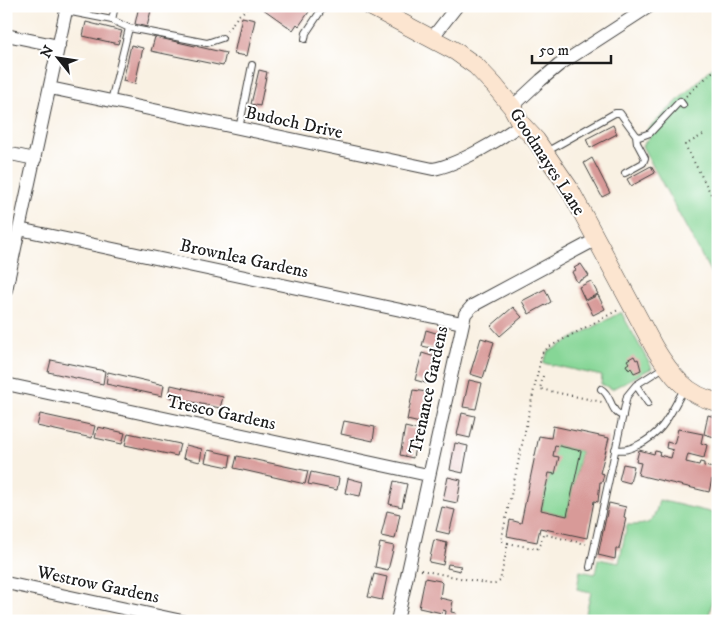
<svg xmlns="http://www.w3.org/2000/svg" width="724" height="627" font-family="'IM FELL DW Pica',serif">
<rect width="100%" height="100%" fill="#fff"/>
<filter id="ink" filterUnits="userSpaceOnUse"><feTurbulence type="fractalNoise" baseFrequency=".02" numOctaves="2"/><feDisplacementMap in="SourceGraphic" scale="10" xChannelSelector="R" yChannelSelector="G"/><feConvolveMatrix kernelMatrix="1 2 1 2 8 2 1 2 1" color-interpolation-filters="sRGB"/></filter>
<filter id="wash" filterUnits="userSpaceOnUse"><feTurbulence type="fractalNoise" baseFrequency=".0096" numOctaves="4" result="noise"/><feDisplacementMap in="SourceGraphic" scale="20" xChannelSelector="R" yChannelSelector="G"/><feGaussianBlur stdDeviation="1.12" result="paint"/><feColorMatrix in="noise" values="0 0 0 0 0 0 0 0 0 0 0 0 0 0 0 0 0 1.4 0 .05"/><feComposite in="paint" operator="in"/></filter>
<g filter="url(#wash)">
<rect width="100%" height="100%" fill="#f9f1e3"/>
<path fill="#86d696" stroke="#517959" d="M718,62V286L642,146L651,135L647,130Z
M621,312L652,368L612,389L601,384L602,376L543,363L548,352Z
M555,445L581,451L567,516L541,510Z
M659,500L718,514V572L708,621H584L591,592L577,589L580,571L595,574L598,559L619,563L627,525C651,525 653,524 659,500Z"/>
<g id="blocks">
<path fill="#d89a98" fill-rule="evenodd" d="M139,6H152L147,27L135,24Z
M259,6H313L299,26L297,24L293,30Z
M242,17L255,20L247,56L234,54Z
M86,22L122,31L118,44L83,36Z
M155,37L226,53L223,66L151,51Z
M131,45L143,48L135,84L123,81Z
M259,70L267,72L260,106L251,104Z
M613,125L617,134L590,148L586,139Z
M592,158L610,193L602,197L584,163Z
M651,166L655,173L631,186L627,179Z
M581,264L589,276L577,282L572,272L576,270L574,268Z
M591,281L598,294L585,300L579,287Z
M545,289L551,302L529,314L522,301Z
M598,295L605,309L593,315L586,301Z
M513,307L522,317L500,336L491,326Z
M426,330L439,334L436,349L422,346Z
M481,338L494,342L483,378L470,374Z
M422,353L435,357L429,384L415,380Z
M634,356L636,360L638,359L641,370L634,373L631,368L629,370L626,365L629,363L627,360Z
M51,360L105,371L103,384L48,372Z
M108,372L164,385L162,396L106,384Z
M469,380L482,383L476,409L463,407Z
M171,385L223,397L220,408L169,397Z
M413,390L427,392L420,423L407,420Z
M462,413L475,416L470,438L457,435Z
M40,414L95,426L92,438L37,426Z
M708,415L718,418V438L704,434Z
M344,421L375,427L373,441L341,434Z
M553,426L609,438L600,473L604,474L602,482H600L598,502L594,501L587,538L540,528L537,542L507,536L510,520L521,523L539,436L551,438ZM555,445L581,451L567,516L541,510L549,473L555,474L559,457L553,456Z
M98,427L125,433L122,444L95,438Z
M405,427L418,430L413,458L400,455Z
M678,429L703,434L701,443L707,445L704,458L688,454L686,462L699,465L700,462L704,463V466L718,469V481L712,479L709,492L638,475L641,463L636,462L639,450L654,454L655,451L660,452L659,455L671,458L673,450L666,448L667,442L674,444Z
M128,433L180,444L177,456L125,445Z
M455,443L468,446L463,473L450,470Z
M186,445L202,449L200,462L183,458Z
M208,450L231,455L229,467L205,462Z
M237,456L308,471L305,484L234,468Z
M623,464L634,466L630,483L619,480Z
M311,472L339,478L337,490L308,484Z
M448,477L461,480L457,503L443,500Z
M348,478L363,482L360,496L345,493Z
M394,481L407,484L402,507L389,504Z
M609,503L626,507L624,517L626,518L619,549H616L615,559L598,555Z
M442,507L455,510L449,534L436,531Z
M387,511L400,514L395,539L381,536Z
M434,540L447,543L443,565L429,562Z
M380,543L394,546L388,570L375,567Z
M448,564L461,566L460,571L447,568Z
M374,574L387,577L382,600L368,597Z
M425,578L440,581L442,583L440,598L453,601L451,612L456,613L454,620L445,618L446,611L443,610L442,613L419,608Z"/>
</g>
</g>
<g filter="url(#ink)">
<use href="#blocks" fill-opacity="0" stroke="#3d3c3a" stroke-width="1"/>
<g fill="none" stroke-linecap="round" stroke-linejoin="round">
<defs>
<path id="lane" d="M66,11L112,20L129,28L207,43L222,38
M112,20L115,6
M305,39L306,33L324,6
M111,101L129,28
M239,129L252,65
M546,152L615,113H620L636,135L639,137L650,133L680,101L683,105
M625,173L643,163L645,158L637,143L636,135
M636,385L648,403
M601,389C612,395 610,413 623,416
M615,449C624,451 630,449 638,445C665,432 670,413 684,389
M590,567L627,396L636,385L664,367"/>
<path id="street" d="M6,35L59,46
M432,38L457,6
M50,88L433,169C458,165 501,139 521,124
M512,107L541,80L559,65L650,6
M6,153L35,159
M19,229L462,323
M6,290L67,6
M6,384L428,475
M6,583L182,621
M397,621L465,314L472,306L595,240"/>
<path id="secondary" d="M370,6L455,51L476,66L494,85L512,107L521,124L536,140L569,188L654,347C670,373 686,396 718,402"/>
</defs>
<use href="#lane" stroke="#3d3c3a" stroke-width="8"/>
<use href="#street" stroke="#3d3c3a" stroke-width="14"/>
<use href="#secondary" stroke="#3d3c3a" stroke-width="19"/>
<path stroke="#3d3c3a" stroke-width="2" stroke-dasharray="1 4" stroke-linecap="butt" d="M227,31L239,15L251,6
M686,96L718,67
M703,135L685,145L718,207
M715,266L718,265
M543,376L540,389L602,402
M508,543L501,541L542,353L549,347L618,310
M421,570L489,584H495L500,581L508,543L537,549L541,544L543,534L586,544"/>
<use href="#lane" stroke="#fff" stroke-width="6"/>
<use href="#street" stroke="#fff" stroke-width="12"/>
<use href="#secondary" stroke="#fce5d0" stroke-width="18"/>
</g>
</g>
<g text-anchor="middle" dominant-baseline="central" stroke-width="4" stroke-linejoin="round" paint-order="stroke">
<g font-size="18" fill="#1c1c1c" stroke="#fff">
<text transform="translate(294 123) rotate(12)">Budoch Drive</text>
<text transform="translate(547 162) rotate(57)">Goodmayes Lane</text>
<text transform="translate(244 259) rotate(12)">Brownlea Gardens</text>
<text transform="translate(429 390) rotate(-78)">Trenance Gardens</text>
<text transform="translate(221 413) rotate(12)">Tresco Gardens</text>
<text transform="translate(98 585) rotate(12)">Westrow Gardens</text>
</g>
</g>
<rect width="724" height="627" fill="none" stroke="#fff" stroke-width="25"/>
<g transform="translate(58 58) rotate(300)" stroke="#ffffff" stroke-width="4" paint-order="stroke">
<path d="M0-4L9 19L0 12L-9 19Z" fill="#1c1c1c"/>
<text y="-8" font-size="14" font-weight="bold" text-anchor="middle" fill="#1c1c1c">N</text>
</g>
<path d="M532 55v8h79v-8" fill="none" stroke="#1c1c1c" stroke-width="2.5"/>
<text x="539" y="55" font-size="15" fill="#1c1c1c" stroke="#ffffff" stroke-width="4" paint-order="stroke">50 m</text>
</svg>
